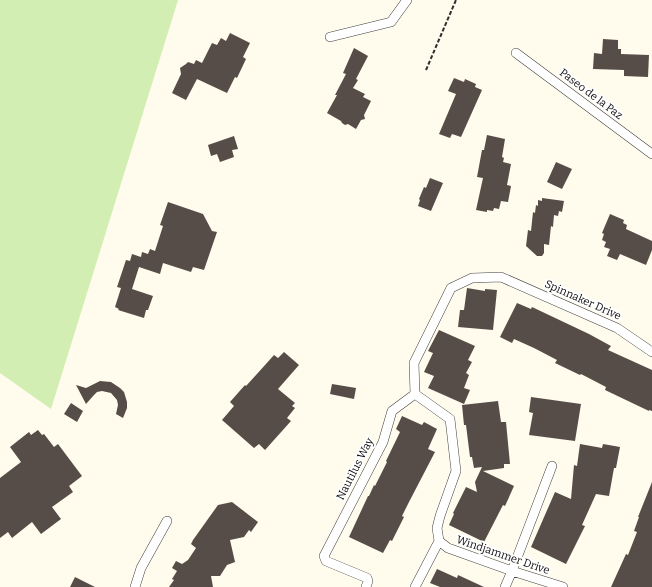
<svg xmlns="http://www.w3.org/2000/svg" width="652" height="587" font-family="Bitter,serif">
<rect width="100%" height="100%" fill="#fffbed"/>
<path fill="#d3eeb2" d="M0,0H178L51,409L0,373Z"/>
<path fill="#574d48" d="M230,33L250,43L243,57L246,59L237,78L235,77L227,93L197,79L186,100L172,93L181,74L180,68L186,64L188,62L194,64L196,60L202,63L212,43L217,45L221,38L226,41Z
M603,39L618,40V49H621V54L649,55L648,77L624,76V70L593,69L594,53L602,54Z
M354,48L368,56L356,79L358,80L353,88L365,94L363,97L371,101L364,115L365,119L361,120L356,129L348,124L345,125L342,123L341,121L327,113L337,95H335L346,74L343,73Z
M454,78L464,82L465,79L476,84L475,87L482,90L461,137L452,134L450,138L439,134L456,94L448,91Z
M487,135L505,139L502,157L504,158L503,162L511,164L507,185L511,186L508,202L501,201L499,209L494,208L493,211L487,210V212L476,210L483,178L477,177L482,150H484Z
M234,136L238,149L232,150L234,157L220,162L217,154L211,156L208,145Z
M556,162L572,169L562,189L547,182Z
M430,178L443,183L431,211L418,206L420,200L419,199L424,187L426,188Z
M542,198L564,201L562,212L559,211L558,216L554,215L553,227L551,226L549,245L544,244V253L542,256H537L526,246L528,230L531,231L533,212L535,213L536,205L538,206V200L542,201Z
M168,202L203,214L212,231L217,232L204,270L193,267L191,272L163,263L160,274L139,267L132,289L153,296L148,310H146L144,318L118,310L119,309L115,307L121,288L117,287L126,260L130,261L132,254L141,257L142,252L148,254L150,249L155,251L163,226L160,225Z
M610,214L624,220L623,223L627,225L626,229L652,241V250L646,265L620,254L617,260L607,256L610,249L604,247L606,242L602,240L604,234L602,233Z
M467,288L485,291V289L497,290L493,330L458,327L460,310H464Z
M517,303L531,309L532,307L589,334L611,346L608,350L652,370V411L649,410V411L605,390L606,387L581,374L580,375L555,363L557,360L534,348L514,339L512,343L500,337Z
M439,330L475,346L468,360L472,362L466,373L469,375L464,388L470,390L464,404L428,388L434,376L424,372L433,353L428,351Z
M284,352L299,365L278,389L295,403L292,406L295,408L287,418L291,421L265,450L259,444L254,448L222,420L234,406L230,402L245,385L246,386L274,355L278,358Z
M100,381L111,382L120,388L124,392L127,402V408L123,418L116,414L118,405L117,400L111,393L102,391L97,392L94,395L86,404L76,385L86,388Z
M332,384L356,388L354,399L330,394Z
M531,397L581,404L575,441L529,435L533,413L529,412Z
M498,401L501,422H506L510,464H504V468L483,471L514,486L505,506L503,505L484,542L449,525L454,514L453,513L466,487L477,492L475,482L482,467L474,468L472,457H470L466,425H464L462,405Z
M71,403L83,411L77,422L64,414Z
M402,416L422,425L424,422L437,429L428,449L435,452L409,502L402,516L404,517L392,541L390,540L383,553L349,537L368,496H369L374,485L375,486L387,462L386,461L400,432L396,429Z
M38,430L42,435L44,434L54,447L58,444L82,476L69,486L73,492L52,507L61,519L41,534L32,522L12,538L8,532L0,538V478L21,462L10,447L29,432L31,435Z
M580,444L602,448L603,444L620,447L616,468H614L609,496L596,494L582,525L585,526L566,564L531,547L555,492L571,499L574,465L577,466Z
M652,482V587H611L626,554L628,555L637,532L634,531L639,517H638Z
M232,502L258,522L251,532L249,530L244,537L230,540L235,562L227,565L220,576H211L213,587H169L174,580L172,579L177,571L172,568L176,561L182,564L188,560L196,548L191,544L193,540L218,505Z
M437,569L457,578L458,575L484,587H440L430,583Z
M75,577L95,587H70Z"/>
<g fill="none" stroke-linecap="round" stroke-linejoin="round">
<defs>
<path id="street" d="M330,37L391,22L407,0
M516,53L652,154
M415,394L450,419L456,471L440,516L437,528L439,541L448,548L512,571L563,587
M135,587L141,568L167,521
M366,587L368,581L367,578L326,561L324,556L383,442L392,411L415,394L414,363L451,288L472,278L501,277L617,328L652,352
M415,587L439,541
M505,587L512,571L552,466"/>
</defs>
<use href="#street" stroke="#404040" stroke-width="10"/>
<path stroke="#2f2f2f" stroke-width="2" stroke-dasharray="4 2" stroke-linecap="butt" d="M426,70L456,0"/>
<use href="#street" stroke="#fff" stroke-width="9"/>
</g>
<g text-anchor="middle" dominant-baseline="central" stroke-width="4" stroke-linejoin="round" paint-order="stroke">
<g font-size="11" fill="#0d0d0d" stroke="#fff">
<text transform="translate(591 94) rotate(37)">Paseo de la Paz</text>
<text transform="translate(583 300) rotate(24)">Spinnaker Drive</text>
<text transform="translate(355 469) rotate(-63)">Nautilus Way</text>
<text transform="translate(503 555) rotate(19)">Windjammer Drive</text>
</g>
</g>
</svg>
